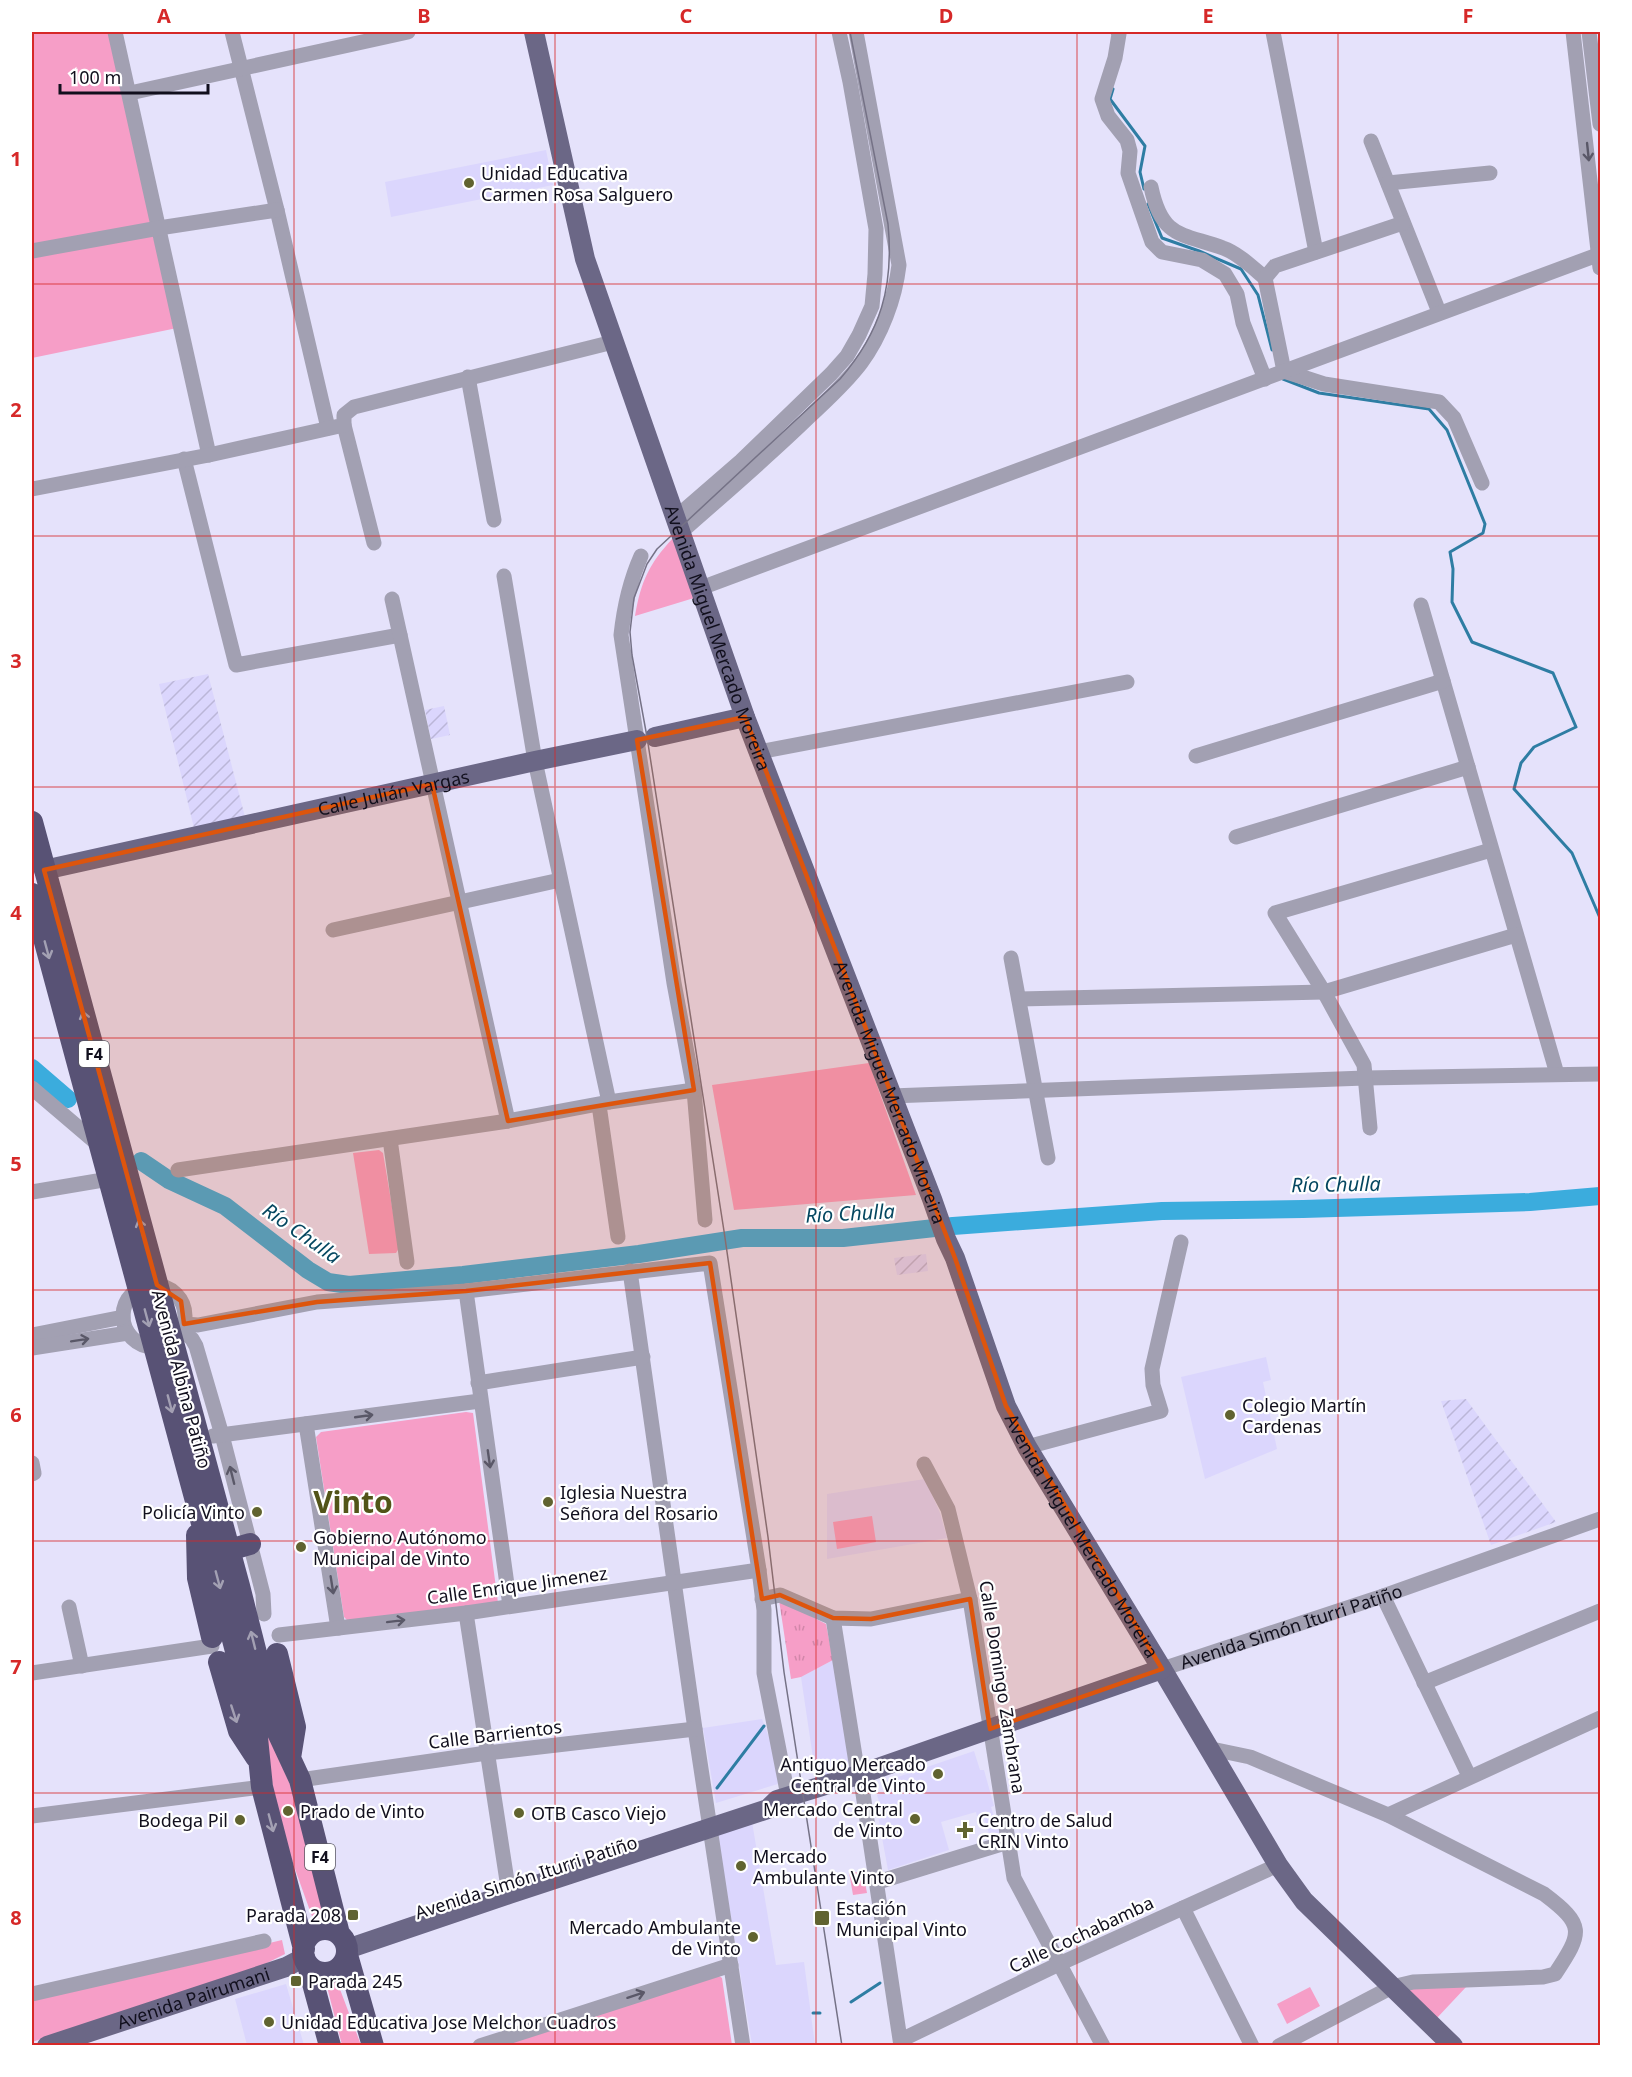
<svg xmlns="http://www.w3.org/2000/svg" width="1632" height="2077" font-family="'Noto Sans',sans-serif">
<defs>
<pattern id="industrial-furrows" width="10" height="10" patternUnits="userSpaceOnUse" patternTransform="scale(1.5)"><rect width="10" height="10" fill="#dbd6fd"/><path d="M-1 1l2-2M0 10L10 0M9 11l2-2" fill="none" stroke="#bbb6d8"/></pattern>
<pattern id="grass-tufts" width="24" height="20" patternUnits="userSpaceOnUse" patternTransform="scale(1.5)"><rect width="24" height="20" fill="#f69ec7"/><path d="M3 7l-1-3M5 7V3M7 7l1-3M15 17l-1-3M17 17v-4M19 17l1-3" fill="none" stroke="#d287aa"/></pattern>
</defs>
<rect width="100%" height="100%" fill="#e5e2fb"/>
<path fill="#dbd6fd" d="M546,150L553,185L391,217L385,182Z
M1266,1357L1271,1380L1263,1382L1277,1449L1205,1479L1181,1377Z
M925,1479L940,1513L947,1538L827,1559V1494Z
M833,1660L852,1767L816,1778L801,1677Z
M762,1719L772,1745L781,1783L716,1803L703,1728Z
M974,1751L980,1770H984L994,1806L991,1807L1000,1835L990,1837L983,1814L977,1816L976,1812L941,1822L949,1850L888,1870L876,1805L880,1804L877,1795L886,1792L883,1782Z
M752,1822L776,1965L804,1962L815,2045H752L717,1832Z
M286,1984L304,2045H247L235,1999Z"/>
<path fill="url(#industrial-furrows)" d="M208,674L245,817L194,828L159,684Z
M444,706L450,735L431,739L425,710Z
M926,1254L928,1271L897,1275L894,1258Z
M1466,1399L1556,1522L1491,1545L1441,1401Z"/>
<path fill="url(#grass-tufts)" d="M779,1600L826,1624L833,1660L801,1677L791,1679Z
M849,1872H856L864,1877L867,1893L853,1895Z"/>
<path fill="#f69ec7" d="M32,32H111L153,222L32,245Z
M152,232L177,328L32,358V256Z
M673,538L694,598L635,616C641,581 649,564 673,538Z
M869,1063L916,1195L734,1210L712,1085Z
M379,1150L383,1153L399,1248L396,1253L369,1254L353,1153Z
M466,1412L473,1413L498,1603L349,1622L344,1617L316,1437L321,1432Z
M872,1516L876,1542L837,1549L833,1522Z
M263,1723L293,1791L327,1919L314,1922L290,1855L274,1795Z
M282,1940L285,1954L259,1967L32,2042V2000Z
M719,1976L722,1978L732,2045L498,2046Z
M338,1980V1984L361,2045H342L326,1983Z
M1467,1986L1436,2019L1408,1991L1412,1988Z
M1310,1987L1320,2006L1287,2024L1277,2004Z"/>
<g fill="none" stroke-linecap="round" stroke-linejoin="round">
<path stroke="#2e7da3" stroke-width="3" d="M1113,89L1110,99L1145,146L1140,172L1144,189
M1148,204L1162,238L1199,251L1241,269L1258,295L1272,350
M1283,379L1319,393L1429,409L1447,430L1485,524L1483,533L1450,552L1453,569L1452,602L1472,642L1553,673L1576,727L1534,747L1521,763L1514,789L1572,853L1600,918
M717,1788L764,1726
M851,2002L880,1983
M813,2013H820"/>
<path stroke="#3bacdd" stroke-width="18" d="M32,1068L68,1099
M141,1161L169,1180L225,1206L308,1270L328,1282L349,1285L463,1275L639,1254L742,1238H843L953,1226L1162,1211L1303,1209L1530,1202L1600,1196"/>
<g stroke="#a2a0b2" stroke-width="15">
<path d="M115,32L209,455"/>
<path d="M232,32L277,210L328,428"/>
<path d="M1118,32L1119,34L1115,58L1102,99L1108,116L1127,140L1130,151L1128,173L1152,242L1162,252L1202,260L1225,274L1237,294L1243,323L1265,379"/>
<path d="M1273,32L1316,252"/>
<path d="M1573,32L1600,268"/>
<path d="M1589,32L1600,124"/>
<path d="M130,93L408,32"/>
<path d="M1371,141L1439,312"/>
<path d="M1388,183L1490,173"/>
<path d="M1151,187C1162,239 1182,233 1223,248C1238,253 1253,268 1265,278"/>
<path d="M1403,223L1275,266L1265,278L1284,371L1324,384L1439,402L1454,418L1482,483"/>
<path d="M32,251L159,228L277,210"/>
<path d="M468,377L494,520"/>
<path d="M344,425L374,543"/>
<path d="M184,459L236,665L400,635"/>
<path d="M32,489L209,455L344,425V415L354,407L613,342"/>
<path d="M674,519L741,461L831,374L847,356L859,335L872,306L875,274L876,229L850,82L839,32"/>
<path d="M679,534C723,495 768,457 810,416C828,399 846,383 861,363C881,336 895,299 899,265L856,32"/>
<path d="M641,556C629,583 624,607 621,635L674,983L694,1090L705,1220"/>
<path d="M504,576L535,761L609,1102"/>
<path d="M701,588L1600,254"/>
<path d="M392,599L508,1121"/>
<path d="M1421,605L1557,1074"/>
<path d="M759,752L1127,682"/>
<path d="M1196,756L1443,681"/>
<path d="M1236,837L1468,767"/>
<path d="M333,930L560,880"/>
<path d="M1011,958L1048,1158"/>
<path d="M1019,999L1324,992L1516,935"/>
<path d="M32,1088L100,1146"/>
<path d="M891,1096L1365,1078L1600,1074"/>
<path d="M599,1105L618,1237"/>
<path d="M1370,1128L1364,1065L1324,992L1275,913L1491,850"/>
<path d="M390,1139L407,1262"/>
<path d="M178,1170L508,1121L609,1102L694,1090"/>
<path d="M32,1192L109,1179"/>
<path d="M630,1271L695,1729L743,2046"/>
<circle cx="154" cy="1316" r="31"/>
<path d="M466,1291L510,1606"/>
<path d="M184,1324L198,1325L317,1302L466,1291L710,1263L759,1570L764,1610V1673L788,1796"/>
<path d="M182,1330L192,1339L196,1346L222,1435L263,1594L264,1614"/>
<path d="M32,1335L123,1317"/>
<path d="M32,1348L128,1333"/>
<path d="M478,1383L643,1357"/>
<path d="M306,1424L338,1628"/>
<path d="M213,1436L480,1401"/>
<path d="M1027,1447L1161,1411L1153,1385L1152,1369L1181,1242"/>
<path d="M32,1463L34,1473L32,1474"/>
<path d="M924,1464L948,1509L970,1599L1014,1878L1103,2046"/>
<path d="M1383,1596L1469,1776"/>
<path d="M762,1599L780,1595L833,1618L871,1619L970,1599"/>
<path d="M69,1607L82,1666"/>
<path d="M466,1613L509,1894"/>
<path d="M833,1618L858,1775"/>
<path d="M279,1635L466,1613L759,1570"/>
<path id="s1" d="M1162,1669L1383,1596L1600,1519"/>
<path d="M32,1673L212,1646"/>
<path d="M1424,1683L1600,1611"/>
<path d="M1207,1748L1250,1757L1388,1815L1544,1894C1585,1925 1583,1932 1555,1974L1543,1977L1413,1982L1392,1987L1279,2046"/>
<path d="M860,1774L901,2046"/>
<path d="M300,1780L487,1753L695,1729"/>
<path d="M1388,1815L1600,1718"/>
<path d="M32,1816L262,1787"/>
<path d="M878,1882L1008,1842"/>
<path d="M1183,1908L1252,2046"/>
<path d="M32,1994L264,1941"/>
<path d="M901,2040L1059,1964L1278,1865"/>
<path d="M480,2046L731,1965"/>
</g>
<g stroke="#6b6786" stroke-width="20">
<path id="s2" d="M534,32L585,259L745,717L932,1199L946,1239L955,1258L1006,1406L1027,1447L1162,1669L1278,1865L1304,1901L1453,2046"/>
<path d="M655,737L745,717"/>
<path id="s3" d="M44,870L535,761L637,740"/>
<path d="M347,1949L509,1894L768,1809L777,1800L858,1775L1162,1669"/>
<path id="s4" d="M47,2046L286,1967L305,1957"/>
</g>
<path stroke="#585275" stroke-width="22" d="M32,822L239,1586L274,1724L300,1780L339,1934
M32,894L220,1590L256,1728L262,1787L304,1949
M197,1535L198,1578L212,1637
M229,1550L250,1544
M277,1654L295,1727L290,1758
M219,1662L239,1731L256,1757
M303 1951a22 22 0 1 1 44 0a22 22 0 1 1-44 0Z
M347,1955L373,2046
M308,1965L330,2046"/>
<path stroke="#757286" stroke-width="1.5" d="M842,2046L784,1672L768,1537L724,1231L647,737L632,655L630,632L634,598L647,564L657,549L840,379C881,332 894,286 888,224L850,32"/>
</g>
<defs><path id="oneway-shaft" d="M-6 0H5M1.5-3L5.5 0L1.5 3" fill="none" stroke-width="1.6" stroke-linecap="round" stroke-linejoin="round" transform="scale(1.5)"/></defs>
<g stroke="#5a5868">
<use href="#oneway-shaft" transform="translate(1588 152) rotate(84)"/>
<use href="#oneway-shaft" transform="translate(80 1340) rotate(-9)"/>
<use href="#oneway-shaft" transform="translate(364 1416) rotate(-8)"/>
<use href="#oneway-shaft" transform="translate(489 1459) rotate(82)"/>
<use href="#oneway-shaft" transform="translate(232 1475) rotate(-104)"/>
<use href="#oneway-shaft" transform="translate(332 1585) rotate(81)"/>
<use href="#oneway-shaft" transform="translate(396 1621) rotate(-7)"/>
<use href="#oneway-shaft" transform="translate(636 1995) rotate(-18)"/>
</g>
<g stroke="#a3a0b3">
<use href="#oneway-shaft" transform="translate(47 950) rotate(75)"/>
<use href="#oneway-shaft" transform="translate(85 1020) rotate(-105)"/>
<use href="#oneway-shaft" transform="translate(141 1228) rotate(-105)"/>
<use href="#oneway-shaft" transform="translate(147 1318) rotate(75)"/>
<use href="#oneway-shaft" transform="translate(170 1404) rotate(75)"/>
<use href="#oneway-shaft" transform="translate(218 1580) rotate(75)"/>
<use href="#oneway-shaft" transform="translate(253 1640) rotate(-104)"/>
<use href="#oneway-shaft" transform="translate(234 1714) rotate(72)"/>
<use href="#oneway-shaft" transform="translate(271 1823) rotate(75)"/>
</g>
<path fill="#dd550d" fill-opacity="0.2" stroke="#dd550d" stroke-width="4.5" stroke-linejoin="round" d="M745,717L955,1258L1006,1406L1162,1669L990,1729L970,1599L871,1619L833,1618L780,1595L762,1599L710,1263L466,1291L317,1302L184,1324L181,1301L157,1285L44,870L432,784L508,1121L694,1090L637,740Z"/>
<path fill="none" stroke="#d62828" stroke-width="1.5" stroke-opacity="0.55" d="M294,32V2046M555,32V2046M816,32V2046M1077,32V2046M1338,32V2046M32,284H1600M32,536H1600M32,787H1600M32,1038H1600M32,1290H1600M32,1541H1600M32,1793H1600"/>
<g fill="#606330" stroke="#fff" stroke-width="2">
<circle cx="469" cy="183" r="6"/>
<circle cx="1230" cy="1415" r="6"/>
<circle cx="548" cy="1502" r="6"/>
<circle cx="257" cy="1512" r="6"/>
<circle cx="301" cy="1547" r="6"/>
<circle cx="938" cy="1774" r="6"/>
<circle cx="288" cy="1811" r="6"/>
<circle cx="519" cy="1813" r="6"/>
<circle cx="915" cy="1819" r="6"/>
<circle cx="240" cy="1820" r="6"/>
<path d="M962 1821h6v6h6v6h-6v6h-6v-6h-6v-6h6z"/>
<circle cx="741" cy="1866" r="6"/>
<rect x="347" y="1909" width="12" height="12" rx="3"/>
<rect x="814" y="1910" width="16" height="16" rx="3"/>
<circle cx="753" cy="1937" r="6"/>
<rect x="290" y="1975" width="12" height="12" rx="3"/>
<circle cx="269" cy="2022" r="6"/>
</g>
<g text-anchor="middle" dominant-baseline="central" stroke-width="4.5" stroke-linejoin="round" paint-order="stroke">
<g fill="#fff" stroke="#585761" stroke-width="1.5">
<rect x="79" y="1041" width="30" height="26" rx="4.5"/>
<rect x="305" y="1844" width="30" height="26" rx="4.5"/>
</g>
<g font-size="16" font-weight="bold" fill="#110f1d">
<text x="94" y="1054">F4</text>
<text x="320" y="1857">F4</text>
</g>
<g font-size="18" fill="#110f1d" stroke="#fff" text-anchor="start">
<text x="481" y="173">Unidad Educativa<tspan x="481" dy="21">Carmen Rosa Salguero</tspan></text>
<text x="1242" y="1405">Colegio Martín<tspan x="1242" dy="21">Cardenas</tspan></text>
<text x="560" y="1492">Iglesia Nuestra<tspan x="560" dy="21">Señora del Rosario</tspan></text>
<text x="245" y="1512" text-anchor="end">Policía Vinto</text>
<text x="313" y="1537">Gobierno Autónomo<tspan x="313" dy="21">Municipal de Vinto</tspan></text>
<text x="926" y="1764" text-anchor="end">Antiguo Mercado<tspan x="926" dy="21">Central de Vinto</tspan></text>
<text x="903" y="1809" text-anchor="end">Mercado Central<tspan x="903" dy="21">de Vinto</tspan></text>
<text x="300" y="1811">Prado de Vinto</text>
<text x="531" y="1813">OTB Casco Viejo</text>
<text x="228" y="1820" text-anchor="end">Bodega Pil</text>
<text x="978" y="1820">Centro de Salud<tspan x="978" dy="21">CRIN Vinto</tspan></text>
<text x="753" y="1856">Mercado<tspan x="753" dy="21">Ambulante Vinto</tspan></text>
<text x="836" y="1908">Estación<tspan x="836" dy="21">Municipal Vinto</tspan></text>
<text x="341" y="1915" text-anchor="end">Parada 208</text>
<text x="741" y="1927" text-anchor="end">Mercado Ambulante<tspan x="741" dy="21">de Vinto</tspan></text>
<text x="308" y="1981">Parada 245</text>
<text x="281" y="2022">Unidad Educativa Jose Melchor Cuadros</text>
</g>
<g font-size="18" fill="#110f1d" stroke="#fff">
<text stroke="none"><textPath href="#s2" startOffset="634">Avenida Miguel Mercado Moreira</textPath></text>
<text stroke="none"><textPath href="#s3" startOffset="358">Calle Julián Vargas</textPath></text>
<text stroke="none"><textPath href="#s2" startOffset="1120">Avenida Miguel Mercado Moreira</textPath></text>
<text transform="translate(182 1379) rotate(75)">Avenida Albina Patiño</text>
<text stroke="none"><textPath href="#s2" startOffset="1605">Avenida Miguel Mercado Moreira</textPath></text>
<text transform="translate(517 1585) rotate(-8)">Calle Enrique Jimenez</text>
<text stroke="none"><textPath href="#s1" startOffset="136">Avenida Simón Iturri Patiño</textPath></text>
<text transform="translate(1003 1687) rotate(81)">Calle Domingo Zambrana</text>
<text transform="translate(495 1734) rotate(-7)">Calle Barrientos</text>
<text transform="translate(526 1877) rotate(-18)">Avenida Simón Iturri Patiño</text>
<text transform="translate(1081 1934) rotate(-25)">Calle Cochabamba</text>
<text stroke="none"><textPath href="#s4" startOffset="154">Avenida Pairumani</textPath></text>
</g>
<g font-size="20" font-style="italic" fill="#054760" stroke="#fff">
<text transform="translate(1336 1184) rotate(-1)">Río Chulla</text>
<text transform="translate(850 1213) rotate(-3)">Río Chulla</text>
<text transform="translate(302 1233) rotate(35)">Río Chulla</text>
</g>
<g font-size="30" font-weight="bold" fill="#525418" stroke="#fff">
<text x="353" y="1501">Vinto</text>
</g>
</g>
<rect width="1632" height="2077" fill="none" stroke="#ffffff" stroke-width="66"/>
<path d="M60 84v9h148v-9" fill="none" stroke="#110f1d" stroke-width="3"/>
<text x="69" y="84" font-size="18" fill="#110f1d" stroke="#ffffff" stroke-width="4.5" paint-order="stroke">100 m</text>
<rect x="33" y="33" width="1566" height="2011" fill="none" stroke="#d62828" stroke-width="2"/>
<g font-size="20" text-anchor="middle" font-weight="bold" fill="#d62828">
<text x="164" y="23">A</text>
<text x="424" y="23">B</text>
<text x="686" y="23">C</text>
<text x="946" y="23">D</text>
<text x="1208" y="23">E</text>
<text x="1468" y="23">F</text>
<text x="16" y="166">1</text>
<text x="16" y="417">2</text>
<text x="16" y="668">3</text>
<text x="16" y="920">4</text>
<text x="16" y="1171">5</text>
<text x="16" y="1422">6</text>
<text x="16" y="1674">7</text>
<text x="16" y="1925">8</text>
</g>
</svg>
